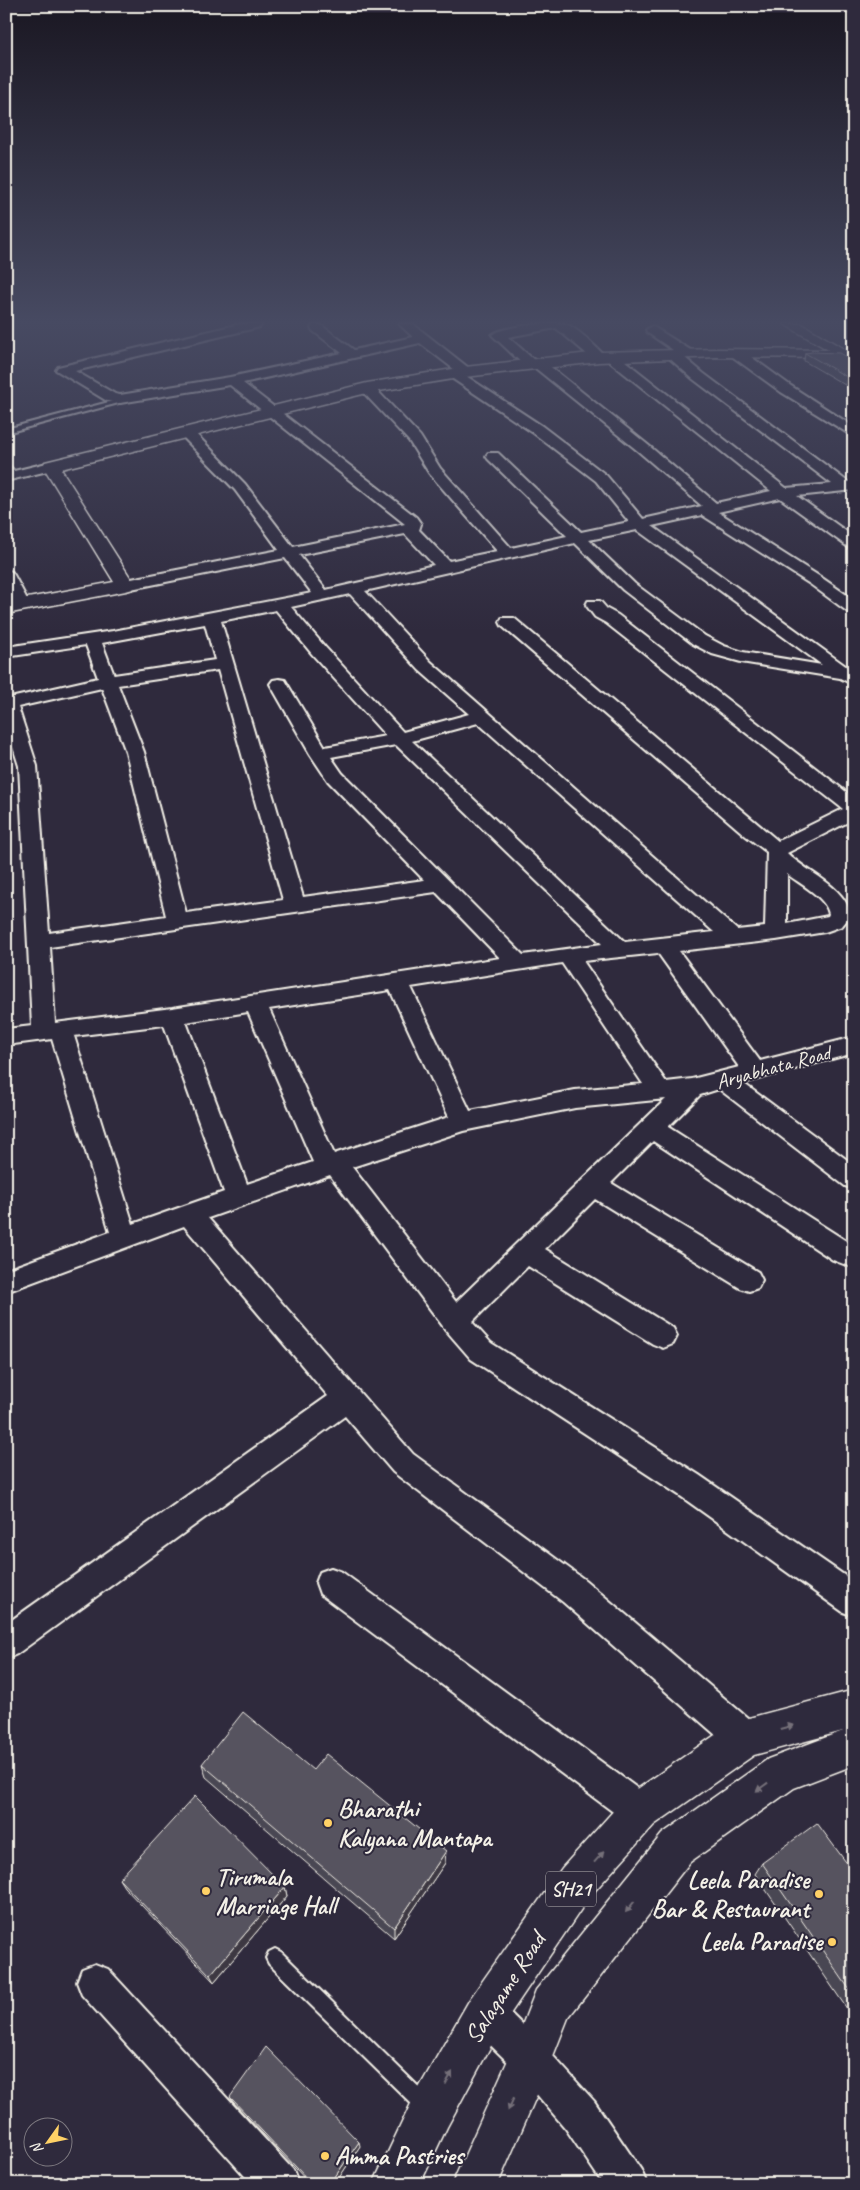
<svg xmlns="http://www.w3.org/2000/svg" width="860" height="2190" font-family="Caveat,sans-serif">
<rect width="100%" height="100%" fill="#2f2a3d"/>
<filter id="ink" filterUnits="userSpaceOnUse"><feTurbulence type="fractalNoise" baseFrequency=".02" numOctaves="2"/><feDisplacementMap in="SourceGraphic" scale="10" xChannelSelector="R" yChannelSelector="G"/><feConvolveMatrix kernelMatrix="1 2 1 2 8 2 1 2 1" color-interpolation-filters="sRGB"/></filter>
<g filter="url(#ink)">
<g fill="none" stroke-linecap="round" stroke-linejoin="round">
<defs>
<path id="service" d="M128,397L131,399L130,400L6,433V429Z
M6,462L17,474V476H13L6,469Z
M275,1949L281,1952L432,2100L435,2106L432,2112L426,2115L420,2112L269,1964L266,1958L269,1952Z"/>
<path id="minor" d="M240,324H262L260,327L75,371L115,394L120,395L230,377L342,353L313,331L311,328L313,325H321L354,350L413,337L399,324H413L470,369L472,372L466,376L542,426L606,475L643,519L702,506L638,451L534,367H526L492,335C498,327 558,320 568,325C579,330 595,346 604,355L610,352L615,353L786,488L832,484L693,379L668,357L667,354L673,350L648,333L646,330L652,326L692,351L693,354L692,357H684L703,373L848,482H854V490L797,496L854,537V549L848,547L780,498L718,512L822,578L854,600V613L848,612L810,584L702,515L652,526L854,672V685L840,678L741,662L712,654L693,644L623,590L575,543L365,591L431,662L737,930L765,927L767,852L746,836L502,626L500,622L502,618H514L778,841L843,809L606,623L595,617L586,605L588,601H600L607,609L618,615L854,798V819L787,853C807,873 844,885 851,915L842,926L825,932L776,940L679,951L760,1061L854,1037V1053L743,1083L854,1165V1189L845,1186L719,1089L700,1095L668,1127L854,1246V1268L833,1260L653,1141L611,1183L758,1272L762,1280L758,1288L749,1291L740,1288L595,1199L545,1249L673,1328L677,1336L673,1344L663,1348L653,1344L528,1266L472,1322L491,1343L699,1475L854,1582V1616L843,1612L679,1495L471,1359L445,1329L330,1175L208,1218L413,1454L585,1580L757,1726L762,1738L757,1750L745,1755L733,1750L563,1602L393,1472L345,1416L17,1654L6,1659V1624L328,1396L184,1226L6,1292V1270L110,1232L52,1039L6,1045V1029L32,1026L19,766L6,725V699L98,678L86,645L6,657V647L113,631L312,593L285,558L126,590L120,588L118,585L120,582L126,580L279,550L235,490L182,436L180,433L182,430H192L245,484L293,547L405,524L230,385L120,403L107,401L56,370L58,367ZM556,328L594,360L599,361L605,358L771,491L716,503L648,445L542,360H534L508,337ZM420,343L455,370L448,374L450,377L532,432L596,481L629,522L581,532L498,453H488L486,456L488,459L567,536L511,548L440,468L420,436L372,385H362L360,388L362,391L409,441L429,473L497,551L449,561L419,530L421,524L416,517L243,383ZM637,530L822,665L743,652L724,646L705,636L635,584L589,540ZM405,534L434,565L326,590L299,555ZM350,594L419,670L469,714L403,732L325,647L291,607ZM276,610L312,654L386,736L325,747L285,680L279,679L273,680L270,684L310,754L328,781L424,880L303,897L221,621ZM205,624L215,660L114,675L102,643ZM218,670L283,900L186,913L144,752L118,685ZM102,688L126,752L166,916L49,933L37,766L18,707ZM478,723L714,932L625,942L412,741ZM396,745L602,944L523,955L342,773L331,757ZM787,874C800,884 826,897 829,914L828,916L787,924ZM436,892L500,958L172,1008L55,1023L50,947ZM658,953L739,1067L692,1079L666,1082L583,961ZM562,963L643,1084L575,1090L470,1111L411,987ZM390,990L449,1117L334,1154L269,1009ZM248,1012L313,1162L247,1184L186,1022ZM164,1025L224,1192L133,1224L74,1036ZM666,1099L456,1302L352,1167L463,1131L575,1108Z
M738,350L743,351L791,386L854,427V437L781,392L733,357L732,354L733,351Z
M51,462L56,463L58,466L56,469L6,481V473Z
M6,570L12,572L14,575L30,605L28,609H16C7,595 6,586 6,570Z
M331,1568L342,1572L652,1799L657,1811L652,1823L640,1828L628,1823L320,1594L316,1583L320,1572Z
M95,1964L108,1969L293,2170L299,2184H252L82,1995L77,1982L82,1969Z
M485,1995L498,2001L544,2046L594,2101L641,2170L647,2184H603L566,2129L518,2072L472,2027L466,2014L472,2001Z"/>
<path id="tertiary" d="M717,349L831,350L847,353L850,356L847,359L842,361L831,358L717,357L599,362L465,377L367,393L61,469L135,585L133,589L126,591L6,614V602L114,582L43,466L45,462L367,383L465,367L599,352Z"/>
<path id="primary" d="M784,324H802L854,355V365Z
M854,1690V1765L794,1788L690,1862L568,2018L546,2074L498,2184H452L512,2051L536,1990L662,1834L768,1759L843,1731L754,1755L654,1825L590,1896L500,2029L447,2127L420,2184H373L415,2095L470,1999L562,1868L626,1797L731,1724L745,1719Z"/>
</defs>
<use href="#service" stroke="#f4f1e8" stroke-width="4"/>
<use href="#minor" stroke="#f4f1e8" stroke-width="4"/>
<use href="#tertiary" stroke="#f4f1e8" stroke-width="3"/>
<use href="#primary" stroke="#f4f1e8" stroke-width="3"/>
<use href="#service" fill="#2f2a3d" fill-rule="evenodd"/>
<use href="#minor" fill="#2f2a3d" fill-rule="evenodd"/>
<use href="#tertiary" fill="#2f2a3d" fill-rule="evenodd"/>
<use href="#primary" fill="#2f2a3d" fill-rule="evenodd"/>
</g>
<path fill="#4a4752" stroke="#f4f1e8" d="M805,353L854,361V383L845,385L804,361Z
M202,1764L445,1863L394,1938L206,1777Z
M762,1863L854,1873V2019L755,1874Z
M119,1879L285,1887L287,1896L214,1982L124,1887Z
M230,2097L360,2146L335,2184H310L233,2102Z"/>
<path fill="#3c3942" stroke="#f4f1e8" d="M854,375V383L845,385L847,377Z
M446,1851L445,1863L394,1938V1928Z
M285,1887L287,1896L214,1982L210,1975Z
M359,2142L360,2146L335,2184H330Z"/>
<path fill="#56525f" stroke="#f4f1e8" d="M812,352L839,353L854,361V375L847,377L805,353Z
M243,1712L313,1770L326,1754L446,1851L394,1928L202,1764Z
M195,1796L285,1887L210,1975L119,1879Z
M817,1823L854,1873V1996L762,1863Z
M266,2047L359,2142L330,2184H312L230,2097Z"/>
<defs><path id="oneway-solid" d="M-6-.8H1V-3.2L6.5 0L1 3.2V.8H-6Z" transform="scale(1.25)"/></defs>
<g fill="#747079">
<use href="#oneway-solid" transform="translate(787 1727) rotate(-15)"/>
<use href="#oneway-solid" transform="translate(762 1787) rotate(144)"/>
<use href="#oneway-solid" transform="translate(599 1857) rotate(-48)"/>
<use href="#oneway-solid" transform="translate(630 1907) rotate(129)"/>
<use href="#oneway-solid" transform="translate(449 2078) rotate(-61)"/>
<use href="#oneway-solid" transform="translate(511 2104) rotate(114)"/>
</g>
</g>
<linearGradient id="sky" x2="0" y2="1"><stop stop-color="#1a1722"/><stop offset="0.51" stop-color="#474a62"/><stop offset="1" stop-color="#474a62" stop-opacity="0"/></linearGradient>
<rect width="860" height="631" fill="url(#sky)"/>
<g fill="#ffd166" stroke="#2f2a3d" stroke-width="2">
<circle cx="328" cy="1823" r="5"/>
<circle cx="206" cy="1891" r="5"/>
<circle cx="819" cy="1894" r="5"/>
<circle cx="832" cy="1942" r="5"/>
<circle cx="325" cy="2156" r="5"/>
</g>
<g text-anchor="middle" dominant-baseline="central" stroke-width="4" stroke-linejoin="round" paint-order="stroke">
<rect fill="#2f2a3d" stroke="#b9b5b5" stroke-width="1" x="546" y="1871.5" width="50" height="35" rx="4"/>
<g font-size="20" font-weight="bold" fill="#f4f1e8">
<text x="571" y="1889">SH21</text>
</g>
<g font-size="21" fill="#f4f1e8" stroke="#2f2a3d">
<text transform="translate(773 1067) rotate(-15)">Aryabhata Road</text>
</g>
<g font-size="25" font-weight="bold" fill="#f4f1e8" stroke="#2f2a3d" text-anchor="start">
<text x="338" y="1809">Bharathi<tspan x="338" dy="29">Kalyana Mantapa</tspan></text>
<text x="216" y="1877">Tirumala<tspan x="216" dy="29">Marriage Hall</tspan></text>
<text x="809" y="1880" text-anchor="end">Leela Paradise<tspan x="809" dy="29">Bar &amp; Restaurant</tspan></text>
<text x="822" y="1942" text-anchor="end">Leela Paradise</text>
<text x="335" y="2156">Amma Pastries</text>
</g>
<g font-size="25" fill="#f4f1e8" stroke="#2f2a3d">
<text transform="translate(505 1988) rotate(-57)">Salagame Road</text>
</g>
</g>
<rect width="860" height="2190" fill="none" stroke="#2f2a3d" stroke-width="25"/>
<rect x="12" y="12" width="835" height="2165" fill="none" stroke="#f4f1e8" stroke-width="2" filter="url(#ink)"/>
<g transform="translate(48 2142) rotate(237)"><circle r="24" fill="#2f2a3d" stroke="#7e7a81"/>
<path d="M0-4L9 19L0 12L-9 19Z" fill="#ffd166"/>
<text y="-8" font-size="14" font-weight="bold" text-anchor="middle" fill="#f4f1e8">N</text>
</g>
</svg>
